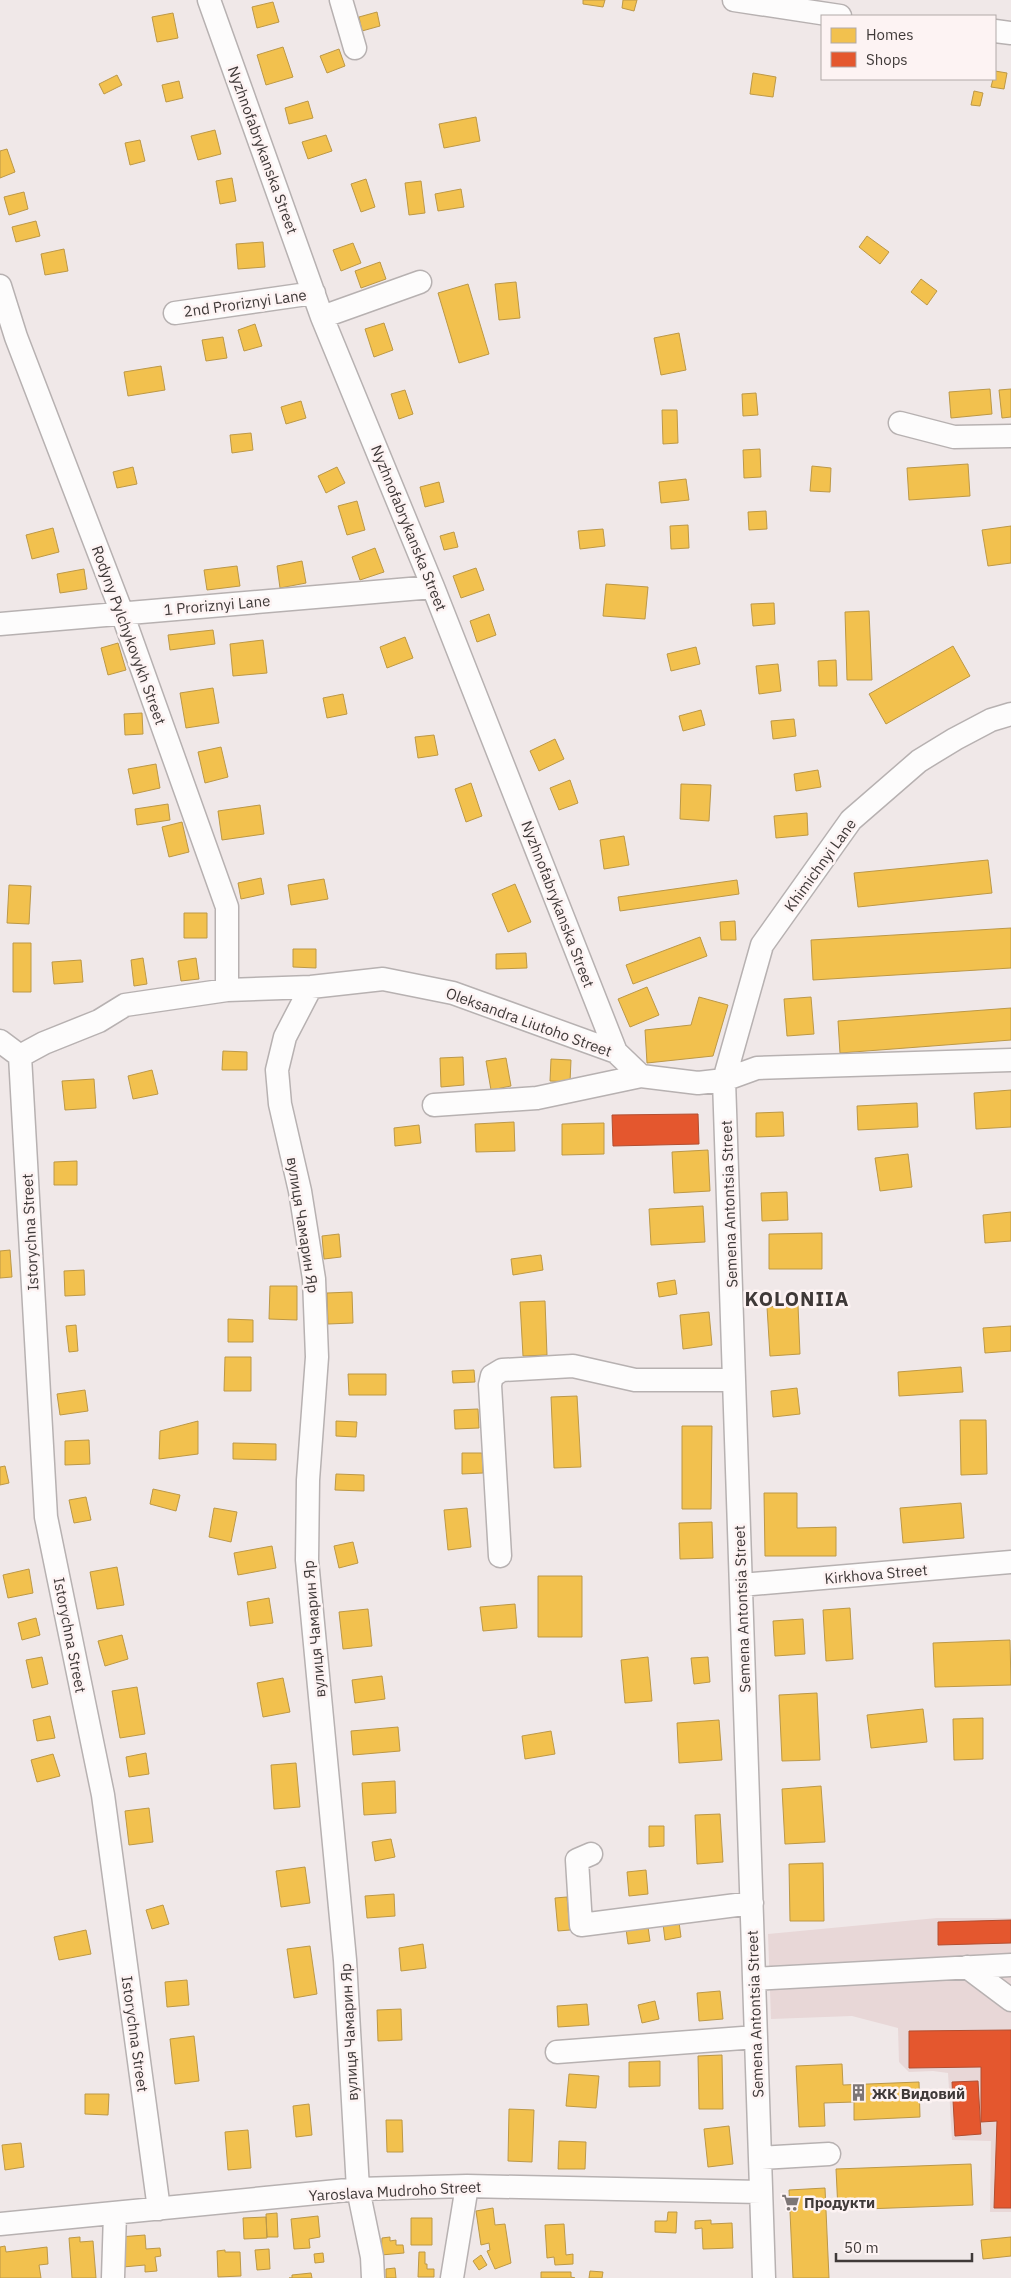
<svg xmlns="http://www.w3.org/2000/svg" width="1011" height="2278" font-family="'IBM Plex Sans',sans-serif">
<rect width="100%" height="100%" fill="#f0e8e8"/>
<path fill="#e8d7d7" d="M937,1918H1011V2212H990L991,2141L952,2140L948,2073L933,2071L909,2072L899,2062L898,2028L852,2016L771,2019L768,1934Z"/>
<path fill="#f2c14e" stroke="#bc9847" d="M583,0H605L603,7L583,4Z
M623,0H637L634,11L622,8Z
M273,2L279,22L257,28L252,7Z
M377,12L380,26L362,31L359,17Z
M173,13L178,38L157,42L152,17Z
M283,47L293,77L266,85L257,55Z
M339,49L345,66L327,73L320,56Z
M995,71L1007,73L1004,89L991,87L993,79H995Z
M753,73L776,77L773,97L750,94Z
M117,75L122,85L104,94L99,84Z
M179,81L183,98L166,102L162,85Z
M974,91L983,93L980,106L971,105Z
M308,101L313,118L289,124L285,108Z
M476,117L480,141L444,148L439,124Z
M215,130L221,154L198,160L191,136Z
M326,135L332,151L308,159L302,142Z
M140,140L145,161L130,165L125,143Z
M7,149L15,172L0,178V151Z
M232,178L236,201L220,204L216,181Z
M366,179L375,207L361,212L351,184Z
M421,181L425,213L409,215L405,183Z
M461,189L464,207L438,211L435,194Z
M24,192L28,209L9,215L4,197Z
M36,221L40,236L16,242L12,227Z
M867,236L889,252L880,264L859,247Z
M263,242L265,267L238,269L236,244Z
M353,243L361,263L341,271L333,250Z
M64,249L68,271L45,275L41,254Z
M380,262L386,279L361,288L355,271Z
M921,279L937,291L927,305L911,292Z
M516,282L520,318L499,320L495,284Z
M468,284L489,354L459,363L438,293Z
M384,323L393,350L374,357L365,329Z
M255,324L262,346L244,351L238,330Z
M679,333L686,370L661,375L654,338Z
M223,337L227,358L206,361L202,340Z
M161,366L165,390L128,396L124,372Z
M990,389L992,414L951,418L949,392Z
M1011,389V417L1002,418L999,390Z
M405,390L413,414L399,419L391,394Z
M756,393L758,415L743,416L742,394Z
M301,401L306,418L286,424L281,407Z
M662,410H677L678,443L663,444Z
M251,433L253,450L232,453L230,435Z
M760,449L761,477L744,478L743,450Z
M968,464L970,496L909,500L907,468Z
M812,466L831,468L830,492L810,491Z
M133,467L137,484L117,488L113,472Z
M337,467L345,483L326,493L318,476Z
M686,479L689,500L661,503L659,482Z
M439,482L444,502L425,507L420,487Z
M357,501L365,530L347,535L338,506Z
M766,511L767,529L749,530L748,512Z
M688,525L689,548L671,549L670,526Z
M1011,526V563L988,566L982,530Z
M53,528L59,552L32,559L26,535Z
M603,529L605,546L580,549L578,531Z
M454,532L458,547L444,550L440,536Z
M375,548L384,572L360,580L352,557Z
M302,561L306,583L280,588L277,566Z
M237,566L240,586L207,590L204,570Z
M476,568L484,590L461,598L453,576Z
M84,569L87,589L60,593L57,574Z
M606,584L648,587L645,619L603,616Z
M774,603L775,624L753,626L751,604Z
M869,611L872,680H847L845,612Z
M489,614L496,635L477,642L470,621Z
M213,630L215,644L170,650L168,635Z
M405,637L413,658L387,668L380,647Z
M263,640L267,673L233,676L230,644Z
M118,643L126,670L108,675L101,648Z
M953,646L970,676L886,724L869,694Z
M696,647L700,664L671,671L667,654Z
M836,660L837,686H819L818,661Z
M778,664L781,691L759,694L756,666Z
M213,688L219,723L186,728L180,693Z
M343,694L347,714L327,718L323,698Z
M701,710L705,725L683,731L679,716Z
M142,713L143,734L125,735L124,714Z
M794,719L796,736L773,739L771,721Z
M434,735L438,755L418,758L415,737Z
M555,739L564,759L539,771L530,751Z
M221,747L228,777L205,783L198,752Z
M156,764L160,788L133,794L128,769Z
M818,770L821,787L796,791L794,774Z
M570,780L578,803L559,810L550,788Z
M471,783L482,816L466,822L455,789Z
M681,784L711,785L709,821L680,819Z
M168,804L170,820L137,825L135,809Z
M260,805L264,834L222,840L218,811Z
M807,813L808,835L776,838L774,816Z
M182,822L189,852L169,857L162,827Z
M624,836L629,865L604,869L600,840Z
M988,860L992,893L858,907L854,873Z
M261,878L264,894L241,899L238,883Z
M324,879L328,899L291,905L288,885Z
M737,880L739,894L620,911L618,897Z
M515,884L531,922L508,932L492,894Z
M9,885L31,886L29,924L7,923Z
M184,913H207V938H184Z
M735,921L736,940H721L720,922Z
M1011,928V968L813,980L811,940Z
M700,937L707,956L633,984L626,965Z
M13,943H31V992H13Z
M293,949H316V968L293,967Z
M526,953L527,968L496,969V954Z
M143,958L147,984L134,986L131,960Z
M196,958L199,979L181,981L178,961Z
M81,960L83,982L54,984L52,962Z
M647,987L659,1015L630,1027L618,999Z
M699,997L728,1005L713,1056L647,1063L645,1030L691,1025Z
M811,997L814,1034L787,1036L784,999Z
M1011,1008V1040L840,1053L838,1021Z
M223,1051L247,1052V1070H222Z
M463,1057L464,1085L441,1087L440,1058Z
M506,1058L511,1086L491,1090L486,1061Z
M551,1059L571,1060L570,1082L550,1081Z
M152,1070L158,1094L133,1099L128,1076Z
M94,1079L96,1108L65,1110L62,1081Z
M1011,1090V1127L976,1129L974,1093Z
M917,1103L918,1127L858,1130L857,1106Z
M783,1112L784,1136L756,1137V1113Z
M514,1122L515,1151L476,1152L475,1124Z
M604,1123V1154L562,1155V1124Z
M419,1125L421,1143L395,1146L394,1128Z
M708,1150L710,1191L674,1193L672,1152Z
M908,1154L912,1187L880,1191L875,1158Z
M77,1161V1185H54V1162Z
M787,1192L788,1220L762,1221L761,1193Z
M703,1206L705,1242L651,1245L649,1209Z
M1011,1212V1241L985,1243L983,1215Z
M822,1233V1269H769V1234Z
M339,1234L341,1257L324,1259L322,1236Z
M10,1250L12,1277L0,1278V1251Z
M541,1255L543,1270L513,1275L511,1259Z
M84,1270L85,1295L65,1296L64,1271Z
M675,1280L677,1294L659,1297L657,1283Z
M270,1286H297V1320L269,1319Z
M352,1292L353,1323L328,1324L327,1293Z
M545,1301L547,1355L523,1356L520,1302Z
M798,1305L800,1354L770,1356L767,1307Z
M709,1312L712,1345L683,1349L680,1315Z
M228,1319L253,1320V1342H228Z
M76,1325L78,1351L69,1352L66,1326Z
M1011,1326V1351L985,1353L983,1328Z
M225,1357H251V1391H224Z
M961,1367L963,1392L899,1396L898,1372Z
M474,1370L475,1382L453,1383L452,1371Z
M348,1374H386V1395H349Z
M797,1388L800,1414L773,1417L771,1391Z
M85,1390L88,1411L60,1415L57,1394Z
M577,1396L581,1467L554,1468L551,1397Z
M478,1409L479,1428L455,1429L454,1410Z
M960,1420H986L987,1474L961,1475Z
M198,1421V1454L159,1459L160,1431Z
M336,1421L357,1422L356,1437L336,1436Z
M682,1426H712L711,1509H682Z
M89,1440L90,1464L65,1465V1441Z
M233,1443L276,1444V1460L233,1459Z
M462,1453H482L483,1473L462,1474Z
M5,1466L9,1483L0,1485V1467Z
M336,1474L364,1475V1491L335,1490Z
M153,1489L180,1495L176,1511L150,1504Z
M764,1493H797V1528L836,1527V1556H765Z
M86,1497L91,1520L74,1523L69,1500Z
M961,1503L964,1538L903,1543L900,1508Z
M214,1508L237,1512L231,1542L209,1537Z
M467,1508L471,1547L448,1550L444,1510Z
M712,1522L713,1558L680,1559L679,1523Z
M353,1542L358,1563L339,1568L334,1546Z
M272,1546L276,1568L238,1575L234,1553Z
M117,1567L124,1605L97,1609L90,1572Z
M29,1569L33,1593L8,1598L3,1575Z
M538,1576H582V1637H538Z
M269,1598L273,1623L250,1626L247,1602Z
M515,1604L517,1628L483,1631L480,1607Z
M850,1608L853,1659L826,1661L823,1610Z
M368,1609L372,1646L343,1649L339,1612Z
M36,1618L40,1635L22,1640L18,1623Z
M803,1619L805,1654L775,1656L773,1621Z
M122,1635L128,1659L105,1666L98,1641Z
M1010,1640L1011,1685L935,1687L933,1643Z
M42,1657L48,1684L32,1688L26,1660Z
M648,1657L652,1701L625,1703L621,1660Z
M708,1657L710,1682L694,1684L691,1658Z
M382,1676L385,1699L355,1703L352,1680Z
M283,1678L290,1712L263,1717L257,1683Z
M137,1687L145,1734L120,1738L112,1691Z
M817,1693L820,1760L782,1761L779,1695Z
M923,1709L927,1742L871,1748L867,1715Z
M50,1716L55,1738L37,1741L33,1720Z
M983,1718V1759L954,1760L953,1719Z
M719,1720L722,1760L679,1763L677,1723Z
M398,1727L400,1751L353,1755L351,1731Z
M551,1731L555,1754L525,1759L522,1736Z
M146,1753L149,1774L129,1777L126,1757Z
M53,1754L60,1776L37,1782L31,1760Z
M296,1763L300,1807L274,1809L271,1765Z
M395,1781L396,1813L364,1815L362,1783Z
M821,1786L825,1842L785,1844L782,1789Z
M149,1808L153,1842L129,1845L125,1811Z
M720,1814L723,1862L697,1864L695,1815Z
M649,1826H664V1846L649,1847Z
M391,1839L395,1857L375,1861L372,1842Z
M823,1863L824,1921H790L789,1864Z
M305,1867L310,1903L281,1907L276,1871Z
M646,1870L648,1894L629,1896L627,1872Z
M394,1894L395,1916L367,1918L365,1896Z
M567,1897L570,1930L558,1931L555,1898Z
M163,1905L169,1924L152,1929L146,1910Z
M679,1922L681,1937L665,1940L663,1924Z
M648,1927L650,1941L628,1944L626,1929Z
M86,1930L91,1954L59,1960L54,1937Z
M423,1944L426,1968L401,1971L399,1948Z
M310,1946L317,1994L294,1998L287,1949Z
M187,1980L189,2005L167,2007L165,1982Z
M720,1991L723,2019L699,2021L697,1993Z
M655,2001L659,2019L642,2023L638,2005Z
M587,2004L589,2025L558,2027L557,2006Z
M401,2009L402,2040L378,2041L377,2010Z
M194,2036L199,2081L175,2084L170,2039Z
M722,2055L723,2109H699L698,2056Z
M660,2061V2086L629,2087V2062Z
M842,2064L843,2085L919,2082L920,2117L854,2120V2102L824,2103L825,2126L799,2127L796,2066Z
M569,2074L599,2076L596,2108L566,2106Z
M85,2094H109L108,2115L85,2114Z
M309,2104L312,2135L296,2137L293,2106Z
M509,2109L534,2110L532,2162L508,2161Z
M386,2120H402L403,2152H387Z
M729,2126L733,2164L708,2167L704,2129Z
M248,2130L251,2168L228,2170L225,2132Z
M559,2141L586,2142L585,2169H558Z
M21,2143L24,2167L5,2170L2,2145Z
M971,2164L973,2205L838,2210L836,2169Z
M825,2188L829,2278H793L789,2190Z
M493,2208L495,2225L505,2224L511,2263L495,2269L487,2251L490,2250L489,2243L481,2245L476,2211Z
M668,2212H677L676,2233L655,2232V2221H667Z
M277,2213L278,2237H267L266,2214Z
M318,2216L320,2237L309,2239L310,2248L294,2249L291,2219Z
M266,2217L267,2238L244,2239L243,2218Z
M411,2218H432V2245H411Z
M711,2220V2224L732,2223L733,2248L703,2249L702,2228L695,2229V2221Z
M564,2224L566,2255L573,2254V2264L555,2265L554,2257L547,2258L545,2225Z
M145,2235L146,2249L160,2248L161,2256L155,2257L157,2271L145,2272V2265L123,2267L119,2237Z
M80,2237V2242L93,2241L96,2278H72L69,2238Z
M390,2237V2241L396,2240V2245H403L404,2253L381,2255L382,2238Z
M1011,2237V2256L983,2259L981,2240Z
M5,2246L6,2252L47,2247L48,2264L39,2265L41,2278H0V2247Z
M269,2249L270,2269L257,2270L255,2250Z
M225,2250V2252H240L241,2276L218,2277L217,2251Z
M419,2252H425V2264H427V2269H434V2277H418Z
M323,2253L324,2262L315,2263L314,2254Z
M481,2255L487,2265L479,2270L473,2261Z
M395,2268L396,2278H386V2269Z
M590,2271L603,2272L602,2278H589Z
M541,2272H571V2277L575,2278H541Z
M311,2273L312,2278H289H292V2275Z"/>
<path fill="#e4572e" stroke="#b24e31" d="M698,1114L699,1144L613,1146L612,1115Z
M1011,1920V1943L938,1945V1922Z
M1011,2030V2208H994L997,2121L981,2122V2067L909,2068V2031Z
M978,2081L981,2134L955,2136L952,2082Z"/>
<g fill="none" stroke-linecap="round" stroke-linejoin="round">
<defs>
<path id="minor" d="M209,0L322,317L433,587L616,1052
M341,0L355,48
M734,0L840,16
M995,31L1011,33
M0,286L16,337L122,613L227,907V990
M175,313L314,293
M322,317L420,282
M900,423L954,437L1011,436
M0,624L433,587
M311,987L285,1037L277,1070L280,1104L300,1191L314,1279L317,1357L308,1480L307,1560L345,1960L358,2189L372,2257L373,2278
M0,1041L20,1056
M20,1056L46,1517L103,1795L159,2209
M20,1056L44,1043L99,1021L125,1005L227,990L311,987L383,979L453,993L616,1052L641,1076L698,1083L724,1080L757,1068L1011,1060
M434,1105L537,1098L641,1076
M500,1556L490,1385L492,1376L502,1370L573,1366L635,1380H734
M741,1585L1011,1562
M591,1854L577,1860L581,1925L752,1903
M967,1967L1011,2000
M754,1979L1011,1965
M557,2052L756,2037
M760,2158L829,2154
M0,2224L358,2189L467,2186L761,2192
M113,2278L115,2213
M452,2278L467,2186
M764,2278L724,1080L762,945L851,820L919,761L955,739L991,720L1011,714"/>
</defs>
<use href="#minor" stroke="#b7b1b1" stroke-width="25"/>
<use href="#minor" stroke="#fdfcfc" stroke-width="22"/>
</g>
<defs>
<symbol id="building-bare" viewBox="-9 -9 18 18"><path d="M-4-6H4V6H1V3H-1V6H-4ZM-2.5-4.3h1.7v1.8h-1.7ZM.8-4.3h1.7v1.8H.8ZM-2.5-1h1.7V.8h-1.7ZM.8-1h1.7V.8H.8Z" fill="#7d7676" stroke="#fdf3f3" stroke-width="2.5" paint-order="stroke"/></symbol>
<symbol id="supermarket-bare" viewBox="-9 -9 18 18"><path d="M-6-5.5h2.5l.6 2H6L4.5 2H-2.5L-4.4-4H-6ZM-1.5 3.2a1.3 1.3 0 1 0 .1 0ZM3 3.2a1.3 1.3 0 1 0 .1 0Z" fill="#7d7676" stroke="#fdf3f3" stroke-width="2.5" paint-order="stroke"/></symbol>
</defs>
<g fill-rule="evenodd">
<use href="#building-bare" x="846" y="2080" width="25" height="25"/>
<use href="#supermarket-bare" x="778" y="2190" width="25" height="25"/>
</g>
<g text-anchor="middle" dominant-baseline="central" stroke-width="5" stroke-linejoin="round" paint-order="stroke">
<g font-size="15" fill="#3f3938" stroke="#fdf3f3">
<text transform="translate(263 150) rotate(70)">Nyzhnofabrykanska Street</text>
<text transform="translate(245 303) rotate(-8)">2nd Proriznyi Lane</text>
<text transform="translate(409 528) rotate(68)">Nyzhnofabrykanska Street</text>
<text transform="translate(217 605) rotate(-5)">1 Proriznyi Lane</text>
<text transform="translate(129 635) rotate(70)">Rodyny Pylchykovykh Street</text>
<text transform="translate(820 865) rotate(-54)">Khimichnyi Lane</text>
<text transform="translate(558 904) rotate(69)">Nyzhnofabrykanska Street</text>
<text transform="translate(529 1022) rotate(20)">Oleksandra Liutoho Street</text>
<text transform="translate(729 1204) rotate(-92)">Semena Antontsia Street</text>
<text transform="translate(303 1225) rotate(81)">вулиця Чамарин Яр</text>
<text transform="translate(30 1232) rotate(-93)">Istorychna Street</text>
<text transform="translate(876 1574) rotate(-5)">Kirkhova Street</text>
<text transform="translate(742 1609) rotate(-92)">Semena Antontsia Street</text>
<text transform="translate(314 1629) rotate(-95)">вулиця Чамарин Яр</text>
<text transform="translate(70 1635) rotate(79)">Istorychna Street</text>
<text transform="translate(755 2014) rotate(-92)">Semena Antontsia Street</text>
<text transform="translate(349 2032) rotate(-93)">вулиця Чамарин Яр</text>
<text transform="translate(135 2034) rotate(82)">Istorychna Street</text>
<text transform="translate(395 2191) rotate(-3)">Yaroslava Mudroho Street</text>
</g>
<g font-size="15" font-weight="bold" fill="#3f3938" stroke="#fdf3f3" text-anchor="start">
<text x="872" y="2093">ЖК Видовий</text>
<text x="804" y="2202">Продукти</text>
</g>
<g font-size="20" font-weight="bold" letter-spacing="1" fill="#3f3938" stroke="#fdf3f3">
<text x="797" y="1298">KOLONIIA</text>
</g>
</g>
<rect x="821" y="15" width="175" height="65" fill="#fdf3f3" stroke="#b1a9a8"/>
<rect x="831" y="28" width="25" height="15" fill="#f2c14e" stroke="#b1a9a8"/>
<text x="866" y="40" font-size="15" fill="#3f3938">Homes</text>
<rect x="831" y="52" width="25" height="15" fill="#e4572e" stroke="#b1a9a8"/>
<text x="866" y="65" font-size="15" fill="#3f3938">Shops</text>
<path d="M836 2253v8h136v-8" fill="none" stroke="#3f3938" stroke-width="2.5"/>
<text x="844" y="2253" font-size="15" fill="#3f3938" stroke="#fdf3f3" stroke-width="4" paint-order="stroke">50 m</text>
</svg>
